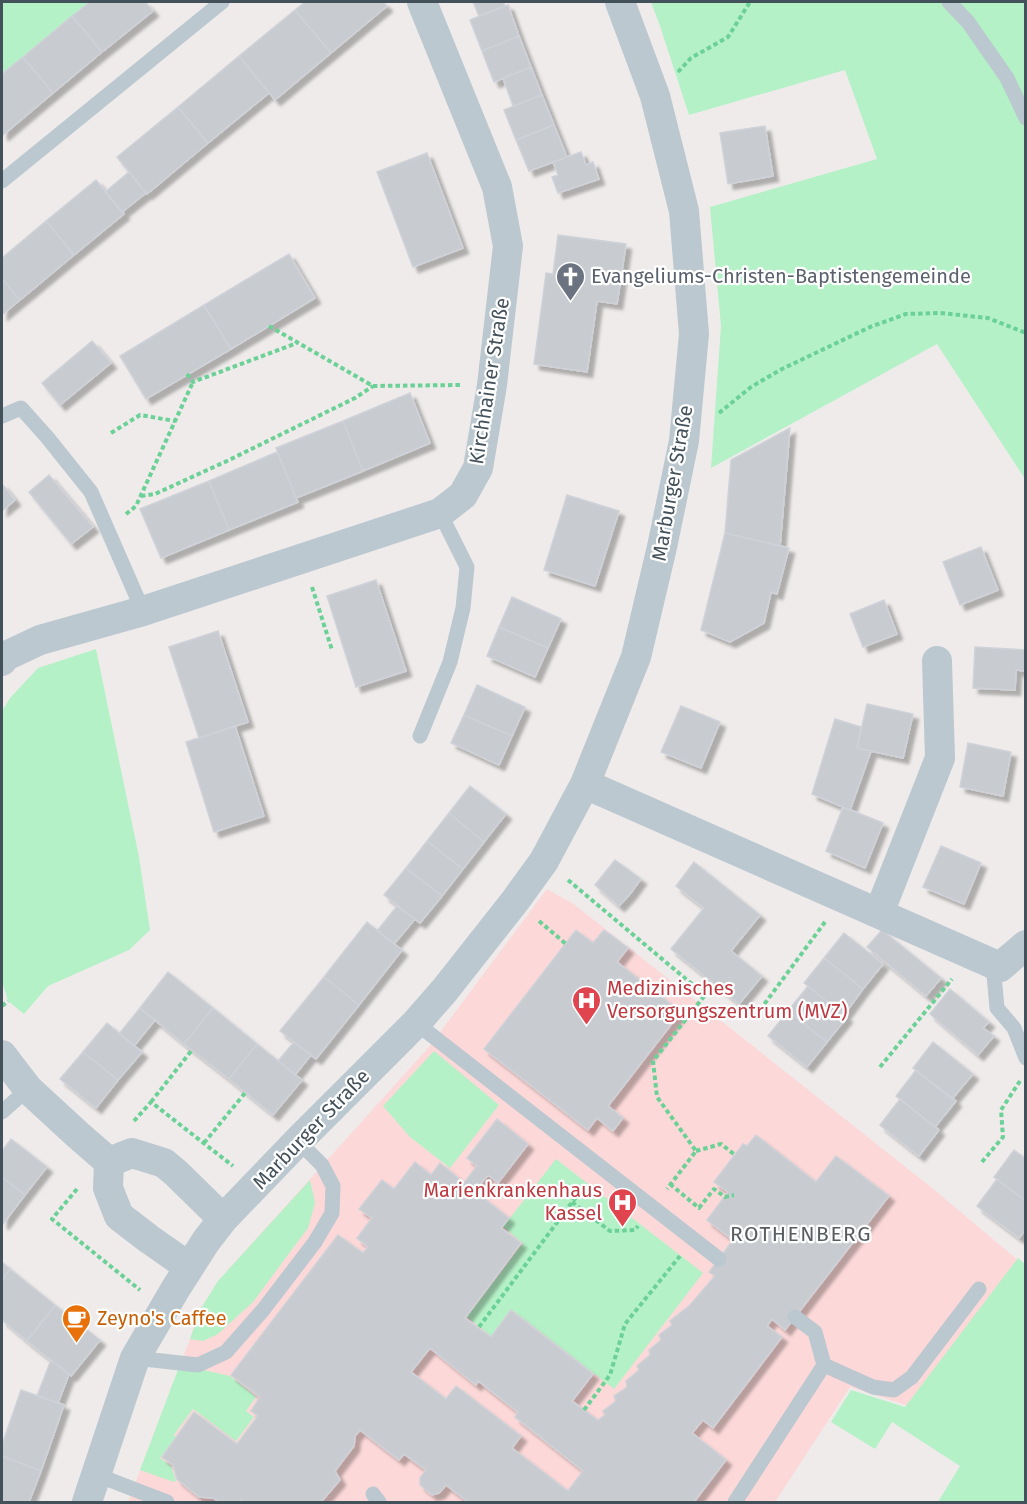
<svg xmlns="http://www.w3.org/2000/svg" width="1027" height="1504" font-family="'Fira Sans',sans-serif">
<defs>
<filter id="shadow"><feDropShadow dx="5.5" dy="5.5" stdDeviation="1.5" flood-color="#0004"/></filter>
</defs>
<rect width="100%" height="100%" fill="#efebeb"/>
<path fill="#fcd8d8" d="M547,889L575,905L932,1188L1025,1266L918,1409L850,1387L775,1502H128L190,1339L200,1310L218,1281L429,1047Z"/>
<path fill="#b5f1c7" d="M2,2H89L2,74Z
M651,2H1025V479L937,344L711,468L721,326L710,207L877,159L845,70L689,115L660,26Z
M96,649L139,857L150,930L129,950L48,986L24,1014L8,1001L2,981V711L10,698L38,668Z
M434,1051L499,1105L450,1168L410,1137L383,1106Z
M556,1159L703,1273L614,1389L511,1309L491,1336L467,1317L523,1243L503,1227Z
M310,1180L315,1203L308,1228L253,1302L218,1334L203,1341L190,1339L200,1310L218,1281Z
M1018,1258L1026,1265L1025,1502H938L960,1466L892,1422L875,1449L831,1422L851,1390L905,1407Z
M179,1367L199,1369L230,1376L256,1397L246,1411L254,1417L236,1441L193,1409L174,1435L176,1437L160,1458L171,1466L176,1481L174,1482L140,1470Z"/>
<path fill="#c8ccd1" stroke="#cfd2d8" stroke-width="1.5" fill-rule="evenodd" filter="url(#shadow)" d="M90,2H145L153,11L102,52L72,16Z
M305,2H383L387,6L331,53L295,10Z
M473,2H503L505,6L479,16Z
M508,5L519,36L482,51L470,20Z
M295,10L331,53L275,100L239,56Z
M72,16L102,52L53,93L23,57Z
M519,36L531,67L494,82L482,51Z
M239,56L269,93L208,143L178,107Z
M23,57L53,93L3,135L2,133V74Z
M531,67L542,95L513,106L503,78Z
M542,95L554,125L516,140L504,110Z
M178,107L208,143L147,194L117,157Z
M554,125L567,157L529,171L516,140Z
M765,126L773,176L728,184L720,133Z
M581,152L586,165L593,162L599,179L558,193L552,177L558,175L553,162Z
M427,153L463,248L413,267L377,172Z
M129,172L146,193L122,212L105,192Z
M96,180L124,214L74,255L46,221Z
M46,221L74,255L20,300L2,279V258Z
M558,235L626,244L617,304L597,301L587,372L534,364L546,273L553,274Z
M289,254L315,298L231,349L204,305Z
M2,279L20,300L2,315Z
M204,305L231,349L146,399L120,356Z
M92,341L111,363L60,405L42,383Z
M410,393L430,443L363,471L343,421Z
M343,421L363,471L296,498L276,448Z
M790,428L780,546L725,533L731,460Z
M277,452L298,502L229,530L209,481Z
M49,475L93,527L71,544L29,492Z
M209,481L229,530L161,558L140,509Z
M2,484L15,500L2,511Z
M567,495L619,511L595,586L544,570Z
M725,533L789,548L777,594L771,592L764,623L730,642L701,630Z
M981,547L998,590L960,605L943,562Z
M376,580L406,671L356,687L327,596Z
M512,597L561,619L548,648L499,627Z
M884,600L897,634L863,647L850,614Z
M499,627L548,648L535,677L487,656Z
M218,631L248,722L199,738L169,647Z
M975,647L1026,650V671L1016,670L1015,690L973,688Z
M477,685L525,707L512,736L464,715Z
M867,704L913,714L903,758L857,748Z
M681,706L720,722L701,768L661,752Z
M464,715L512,736L499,765L451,743Z
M835,719L861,727L857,748L871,751L850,810L812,794Z
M235,726L264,816L214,832L186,742Z
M968,743L1011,752L1003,796L960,787Z
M470,786L506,814L484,842L449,813Z
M843,807L883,823L865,868L826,851Z
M449,813L484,842L463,869L427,841Z
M427,841L463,869L442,896L406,868Z
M941,846L981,863L964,904L923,887Z
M615,860L641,879L630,894L619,906L595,885Z
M694,862L760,915L731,951L762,976L739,1004L671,949L704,908L676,886Z
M406,868L442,896L420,923L384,895Z
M397,906L415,919L394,944L377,931Z
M367,922L402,950L359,1005L324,977Z
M576,930L593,943L604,930L628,948L617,962L681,1012L608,1106L623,1118L613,1131L597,1118L588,1130L484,1049Z
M882,930L941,978L926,996L867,947Z
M844,933L883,964L863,989L824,958Z
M824,958L863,989L844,1015L804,983Z
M168,972L213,1008L184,1044L140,1008Z
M324,977L359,1005L316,1059L280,1031Z
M808,986L847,1017L827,1042L788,1011Z
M950,989L989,1022L983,1028L994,1036L978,1055L930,1014Z
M140,1008L155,1020L134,1046L119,1034Z
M213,1008L257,1044L229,1079L184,1044Z
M788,1011L827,1042L807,1067L768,1036Z
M107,1023L142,1052L118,1080L83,1052Z
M294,1042L311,1055L295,1075L278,1061Z
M933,1042L973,1074L952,1099L913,1068Z
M257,1044L302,1080L273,1115L229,1079Z
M83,1052L118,1080L96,1108L60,1079Z
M916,1070L956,1101L935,1127L896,1096Z
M900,1099L939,1130L919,1156L880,1125Z
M497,1119L528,1144L498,1183L488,1175L475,1191L509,1218L501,1228L521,1243L465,1318L491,1337L511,1310L593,1374L572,1401L598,1420L605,1415L603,1411L616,1401L614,1396L627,1387L626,1381L639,1370L637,1366L650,1355L649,1350L661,1340L659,1335L672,1325L670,1321L690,1305L715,1276L709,1272L733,1240L707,1220L728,1192L714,1182L743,1144L747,1146L756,1135L816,1182L836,1156L889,1196L785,1330L772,1319L767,1326L782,1337L713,1428L703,1420L692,1433L726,1460L694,1502H468L446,1485L439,1493L432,1495L420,1485V1478L426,1470L404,1454L399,1460L360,1430L355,1436L354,1446L335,1471L340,1480L321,1502H244L241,1500L239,1502H219L213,1498L199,1497L177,1479L173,1465L162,1457L194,1412L237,1444L258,1416L251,1411L260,1397L231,1375L338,1235L363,1253L368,1247L357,1238L372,1218L359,1209L382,1180L394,1189L415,1162L431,1175L440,1163L464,1183L477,1166L467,1158ZM430,1348L476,1385L478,1381L518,1412L515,1417L583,1471L568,1491L512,1448L521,1436L456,1386L446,1399L411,1372Z
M11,1139L47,1167L25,1195L2,1177V1151Z
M1014,1150L1026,1159V1201L994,1177Z
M2,1177L25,1195L3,1224L2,1222Z
M997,1179L1026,1201V1217L1024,1219L1026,1220V1229L1019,1238L977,1206Z
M2,1262L10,1269L2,1280Z
M10,1269L55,1305L27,1341L2,1320V1280Z
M55,1305L100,1340L71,1376L27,1341Z
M51,1360L69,1374L58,1403L37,1396Z
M21,1390L64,1405L41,1471L2,1456V1445Z
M2,1456L41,1471L29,1502H2Z"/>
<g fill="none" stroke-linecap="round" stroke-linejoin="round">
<path stroke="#6bd196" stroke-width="4" stroke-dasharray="4.5 3" stroke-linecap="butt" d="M678,72L691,58L728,37L750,2
M269,326L373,386L462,385
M187,374L193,382L297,343
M719,413L751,387L782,369L870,327L906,314L940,313L988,318L1026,333
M111,433L140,415L175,421
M141,496L155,494L227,461L355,398L373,386
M126,514L136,506L193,382
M312,587L332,650
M568,880L705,995L653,1061L657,1097L696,1151L667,1189
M539,921L566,944
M2,1006L8,1001
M760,1010L825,922
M880,1067L952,979
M151,1102L192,1050
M134,1121L151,1102L233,1166
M204,1143L245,1093
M696,1151L721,1144L735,1155
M982,1162L1003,1137L1001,1110L1020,1081
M670,1184L699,1208L714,1189L725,1197L734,1195
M77,1189L52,1219L140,1290
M572,1202L610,1231L635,1230L638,1226
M479,1327L585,1185
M584,1410L610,1375L625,1324L680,1256"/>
<path stroke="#bbc8cf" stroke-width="15" d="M949,2L968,22L1007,78L1026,118
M2,181L222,2
M2,416L21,408L47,437L91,492L143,611
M420,736L450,662L463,608L467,567L440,513
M993,964L997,1008L1014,1028L1026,1058
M416,1023L719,1259
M2,1112L28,1089
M135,1358L198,1365L226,1352L263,1310L315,1242L332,1213L333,1186L322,1165L298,1141
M824,1365L873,1387L894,1390L912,1377L979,1289
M97,1475L167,1502
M373,1494L379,1502
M735,1502L824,1365L815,1332L795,1317"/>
<path stroke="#bbc8cf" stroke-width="30" d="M2,661L6,656L40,640L143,611L440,513L463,495L478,468L492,385L508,246L497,187L422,2
M585,784L1000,967L1026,945
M879,913L940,758L937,661
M2,1055L28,1089L78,1135L109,1162
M109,1162L108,1188L119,1216L149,1239L189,1267
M109,1162L132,1153L164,1163L176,1173L223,1219
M87,1502L135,1358L176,1288L206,1241L223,1219L298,1141L416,1023L444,991L515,901L544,861L585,784L636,657L662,547L684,441L694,334L684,211L655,96L620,2"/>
</g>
<defs>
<symbol id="church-pin" viewBox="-11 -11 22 30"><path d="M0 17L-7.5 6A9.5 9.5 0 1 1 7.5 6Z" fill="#6b7280" stroke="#fff"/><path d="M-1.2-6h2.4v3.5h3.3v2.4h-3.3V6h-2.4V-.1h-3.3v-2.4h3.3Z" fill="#fff"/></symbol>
<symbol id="hospital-pin" viewBox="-11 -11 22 30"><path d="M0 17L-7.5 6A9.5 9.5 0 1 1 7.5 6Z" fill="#e0444e" stroke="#fff"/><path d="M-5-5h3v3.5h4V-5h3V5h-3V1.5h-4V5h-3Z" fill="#fff"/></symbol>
<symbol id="cafe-pin" viewBox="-11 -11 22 30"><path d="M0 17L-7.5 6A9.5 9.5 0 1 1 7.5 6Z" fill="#e8710a" stroke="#fff"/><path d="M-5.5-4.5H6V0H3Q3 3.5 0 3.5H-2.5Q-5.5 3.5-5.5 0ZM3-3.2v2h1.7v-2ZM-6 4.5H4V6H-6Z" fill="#fff"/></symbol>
</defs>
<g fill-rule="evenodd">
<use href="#church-pin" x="554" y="260" width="33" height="45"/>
<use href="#hospital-pin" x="570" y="984" width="33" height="45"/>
<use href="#hospital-pin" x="606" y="1186" width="33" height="45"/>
<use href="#cafe-pin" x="60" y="1302" width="33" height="45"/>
</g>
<g text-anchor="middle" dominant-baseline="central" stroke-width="4.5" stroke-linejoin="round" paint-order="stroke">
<g font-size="20" fill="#5b616d" stroke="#fff" text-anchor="start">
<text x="591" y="276">Evangeliums-Christen-Baptistengemeinde</text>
</g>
<g font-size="20" fill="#43515a" stroke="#fff">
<text transform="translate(489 381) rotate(-81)">Kirchhainer Straße</text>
<text transform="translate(672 483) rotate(-80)">Marburger Straße</text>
<text transform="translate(311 1129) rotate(-46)">Marburger Straße</text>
</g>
<g font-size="20" fill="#be3a42" stroke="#fff" text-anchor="start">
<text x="607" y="988">Medizinisches<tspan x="607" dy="23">Versorgungszentrum (MVZ)</tspan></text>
<text x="602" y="1190" text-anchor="end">Marienkrankenhaus<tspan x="602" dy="23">Kassel</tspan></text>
</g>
<g font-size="20" fill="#c56008" stroke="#fff" text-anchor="start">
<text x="97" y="1318">Zeyno's Caffee</text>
</g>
<g font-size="21" letter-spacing="1.5" fill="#585d61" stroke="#fff">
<text x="801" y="1234">ROTHENBERG</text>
</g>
</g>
<rect width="1027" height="1504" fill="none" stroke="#43515a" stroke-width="6"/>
</svg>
